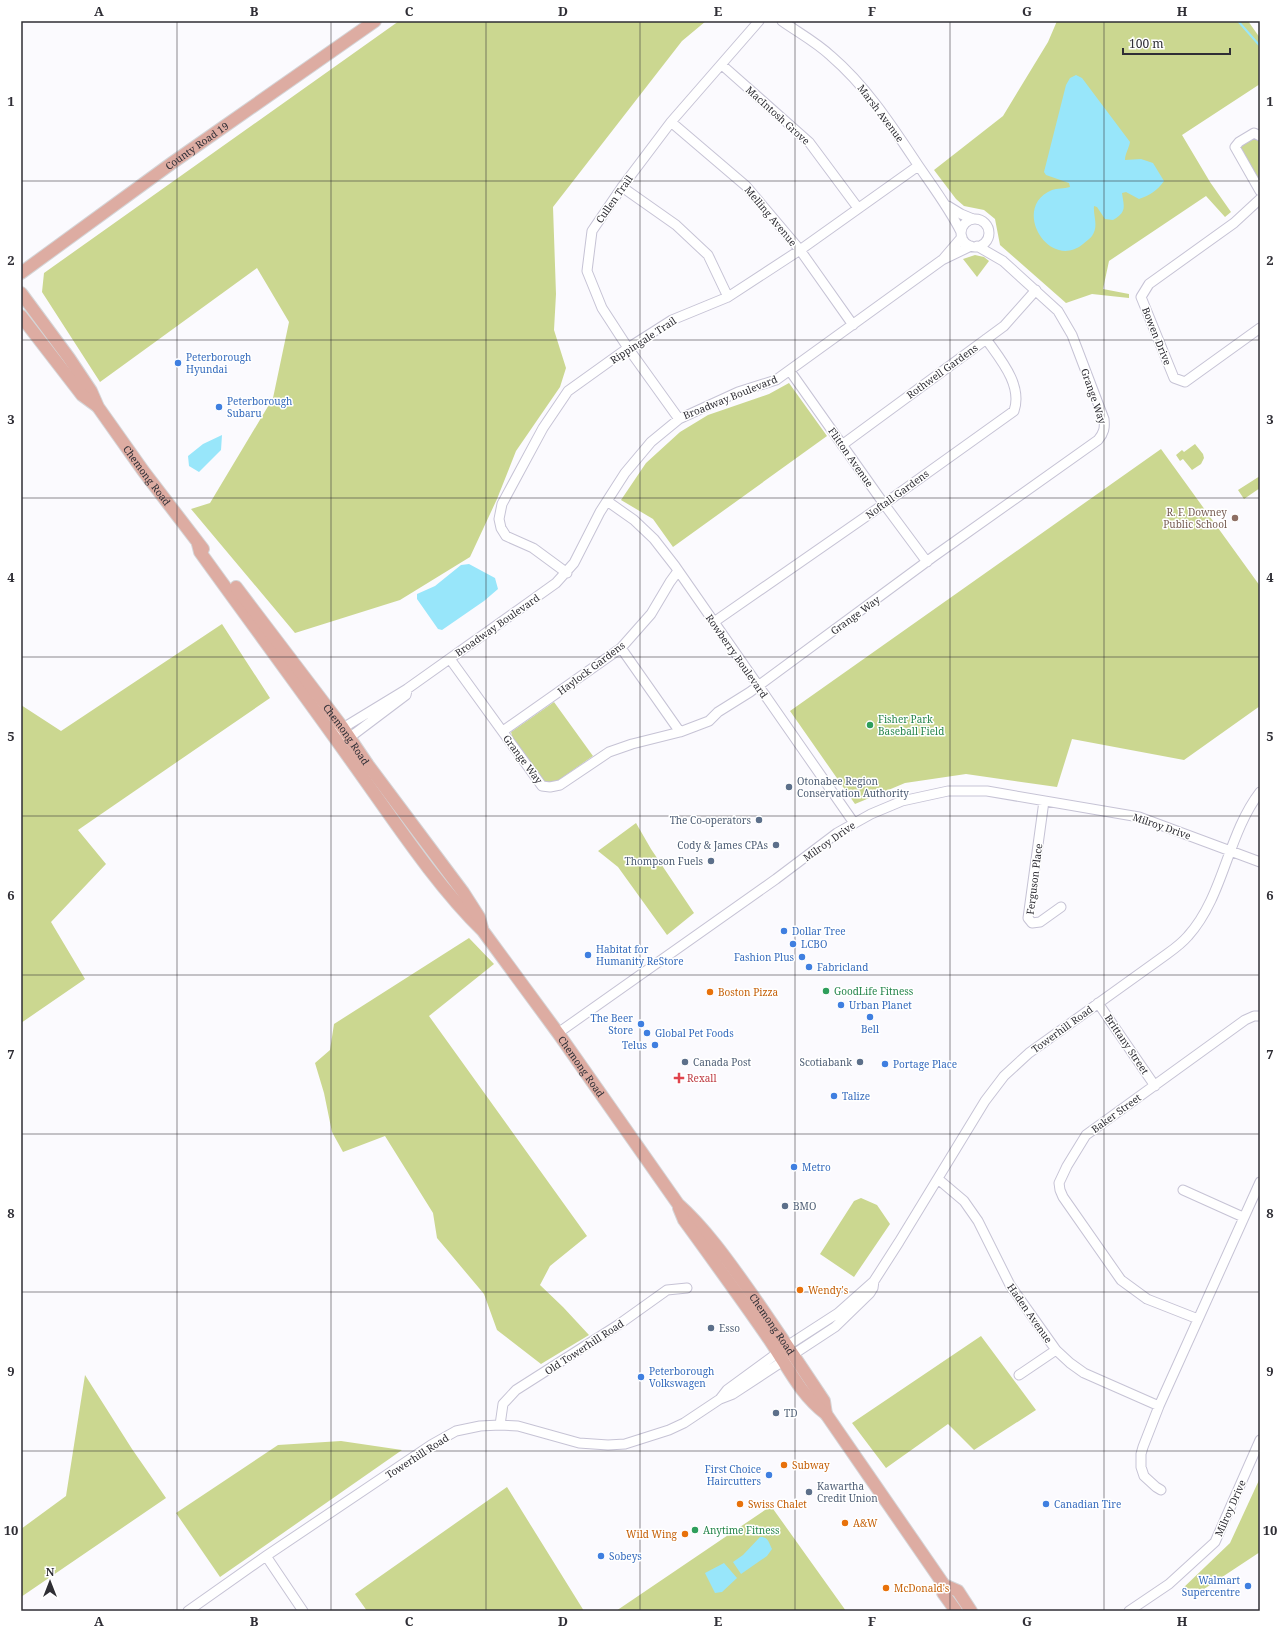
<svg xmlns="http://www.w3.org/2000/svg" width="1281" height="1632" font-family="'Noto Serif',serif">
<rect width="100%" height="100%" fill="#fbfafe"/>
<path fill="#cbd790" d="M399,21H706L682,41L553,207L556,294L554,330L566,368L560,387L516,451L497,499L470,557L400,600L295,633L191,509L210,503L273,398L289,322L257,268L100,382L42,292L44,273Z
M1057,21H1248L1260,38V84L1182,135L1210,182L1231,212L1225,217L1206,196L1109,261L1103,289L1129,294V298L1092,294L1066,303L1000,245L995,219L984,210L964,206L956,199L934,170L1003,116L1048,42Z
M1256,138L1260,141V184L1241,154V146Z
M975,255L984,257L989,261L977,277L963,259Z
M789,383L827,436L673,547L653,519L621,500L646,463L680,432L708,415L769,394Z
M1195,444L1203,454L1204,458L1201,464L1192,470L1183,459L1180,461L1176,455L1182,450L1184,452Z
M1161,449L1260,586V706L1184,760L1072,739L1057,787L966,774L905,783L855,804L790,711Z
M1260,476V488L1244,499L1238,490Z
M222,624L270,698L78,830L106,864L51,922L85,979L21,1023V705L61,731Z
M554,702L593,756L556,782L548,784L540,779L513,739L511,732Z
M636,823L651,849L694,913L667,935L618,867L598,851Z
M469,938L494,964L429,1016L587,1236L550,1266L540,1285L563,1307L589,1335L541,1364L497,1330L484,1294L437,1238L433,1213L385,1136L343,1152L332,1132L324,1093L315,1063L330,1050L334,1024Z
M861,1198L877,1205L890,1224L854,1277L820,1254L854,1201Z
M981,1336L1036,1410L974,1450L948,1424L886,1468L852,1423Z
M85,1375L132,1449L166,1498L21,1597V1529L66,1496Z
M341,1441L402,1450L220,1577L176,1513L278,1445Z
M1260,1478V1552L1204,1589L1181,1590L1230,1543Z
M507,1487L584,1611H367L355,1594Z
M771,1506L846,1611H616Z"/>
<path fill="#98e6fa" d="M1076,75L1082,78L1130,142C1129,148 1125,154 1125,160L1141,159L1153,163L1164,181C1157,191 1150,195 1139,199L1126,192L1122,193C1124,207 1127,212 1113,220L1105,219L1097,207L1094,206C1093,216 1099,226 1092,236C1090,239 1086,241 1083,244C1049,272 1010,207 1052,190C1057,188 1064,189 1070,187L1069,183L1046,175L1044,172L1066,85L1070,78Z
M222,435L221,450L199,472L189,466L188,456L203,444Z
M469,564L495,578L498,589L484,601L442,630L438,629L417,599V594L435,586L461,565Z
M760,1537C768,1536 769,1543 772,1549L767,1556L741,1574L733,1562L743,1555Z
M724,1563L737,1578L722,1592L715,1593L705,1573Z"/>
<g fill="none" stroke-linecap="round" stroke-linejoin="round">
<path stroke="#98e6fa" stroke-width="2" d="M1238,21L1260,46"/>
<defs>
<path id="minor" d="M782,21C799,33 816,42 831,56C867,87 892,126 918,165C933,187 949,208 961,232
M722,65L809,142L858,208
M671,122L746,186L800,250L853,325
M1260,136L1254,133L1239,142L1235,147L1260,191
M622,187L676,225L708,255L728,297
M1260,199L1234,223L1149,284L1141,297L1174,378L1185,382L1260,328
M948,206L961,214L973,219
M961 233a14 14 0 1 1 28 0a14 14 0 1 1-28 0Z
M944,258L962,237
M790,371L884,504L927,562
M679,419L628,348L602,308L587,271L592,231L622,187L671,122L759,21
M842,445L1004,326L1036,290
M607,501L634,520L654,539L675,566L854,823
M567,573L533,548L506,536L501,528L499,519L502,504L543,428L568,391L628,348L672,320L728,297L800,250L918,166
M714,622L884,504L1014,411C1023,385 1000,359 986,339
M621,648L680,732
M450,659L542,786L550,787L560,785L609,752L632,744L680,732L709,721L718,712L750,692L933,557L1098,440C1104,433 1105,428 1104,419L1072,335L1058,311L1003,261L977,246
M338,731L407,689L556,583L574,563L600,512L625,473L651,442L679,419L738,392L776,380L942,260L971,246
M503,731L621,648L651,614L670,582L678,571
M345,741L406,695L407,690
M1044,801L1028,918L1032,923L1040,922L1061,907
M1098,1003L1155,1086
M558,1033L776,879L837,833L871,814L902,801L948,791H987L1139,817L1260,862
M938,1179L964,1201L978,1221L1010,1285L1056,1350L1070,1363L1084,1373L1159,1406
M1183,1190L1243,1217
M1198,1319L1147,1299L1121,1280L1063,1197L1060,1190L1059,1183L1067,1166L1086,1135L1245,1020L1254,1016H1260
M1019,1375L1056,1350
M720,1399L727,1390L787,1346L838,1313L874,1281L899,1242L985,1101L1004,1076L1029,1053L1167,954C1174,949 1182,943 1188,936C1224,896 1227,835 1260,792
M500,1425L503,1404L516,1390L618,1325L667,1290L687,1288
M1161,1490L1156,1487L1144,1476L1141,1467V1454L1143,1447L1159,1406L1260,1182
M266,1556L303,1611
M188,1611L266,1556L431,1445L456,1431L480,1426L500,1425L518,1426L579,1443L608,1445L625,1444L669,1430L684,1423L720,1399L733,1394L835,1327L870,1293L873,1288L874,1281
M1129,1611L1169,1584L1215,1542L1260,1440"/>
<g id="major">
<path id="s1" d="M21,273L172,163L375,21"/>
<path id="s2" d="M21,293L69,358L91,391L98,407L144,472L203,549"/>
<path d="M21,316L82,395L97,406"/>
<path id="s3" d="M198,544L200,552C254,627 309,701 362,776C399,828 438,887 483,931L558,1033L678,1204C706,1229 729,1262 751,1293C776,1329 800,1365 824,1401L826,1414"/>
<path id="s4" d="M236,587L343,728L368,765L463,892L479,917L482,928"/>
<path d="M679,1208L684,1220C713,1260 743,1301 771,1342C789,1369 800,1394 826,1414L944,1585L958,1591L971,1611"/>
<path d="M944,1585L943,1593L956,1611"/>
</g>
</defs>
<use href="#minor" stroke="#c6c3d5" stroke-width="11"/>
<use href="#major" stroke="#d5d5d7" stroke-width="14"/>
<use href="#minor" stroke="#fff" stroke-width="9"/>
<use href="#major" stroke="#ddaca2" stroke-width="12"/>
</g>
<path fill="none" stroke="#2f2e35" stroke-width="1" stroke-opacity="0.55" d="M177,21V1611M331,21V1611M486,21V1611M640,21V1611M795,21V1611M950,21V1611M1104,21V1611M21,181H1260M21,340H1260M21,498H1260M21,657H1260M21,816H1260M21,975H1260M21,1134H1260M21,1292H1260M21,1451H1260"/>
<g fill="#3f7fe0" stroke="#fff" stroke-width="1.5">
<circle cx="178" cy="363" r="4"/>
<circle cx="219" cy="407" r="4"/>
<circle cx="784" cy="931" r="4"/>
<circle cx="793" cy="944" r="4"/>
<circle cx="588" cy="955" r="4"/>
<circle cx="802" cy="957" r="4"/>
<circle cx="809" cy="967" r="4"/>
<circle cx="841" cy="1005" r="4"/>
<circle cx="870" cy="1017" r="4"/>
<circle cx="641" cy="1024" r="4"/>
<circle cx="647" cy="1033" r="4"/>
<circle cx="655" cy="1045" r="4"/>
<circle cx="885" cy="1064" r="4"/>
<circle cx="834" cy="1096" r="4"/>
<circle cx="794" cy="1167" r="4"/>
<circle cx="641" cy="1377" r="4"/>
<circle cx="769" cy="1475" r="4"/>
<circle cx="1046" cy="1504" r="4"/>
<circle cx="601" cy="1556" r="4"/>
<circle cx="1248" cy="1586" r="4"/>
</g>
<circle fill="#8d6e63" stroke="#fff" stroke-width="1.5" cx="1235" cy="518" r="4"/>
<g fill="#2e9e5b" stroke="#fff" stroke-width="1.5">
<circle cx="870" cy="725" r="4"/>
<circle cx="826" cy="991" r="4"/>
<circle cx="695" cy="1530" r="4"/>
</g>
<g fill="#5c6f8a" stroke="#fff" stroke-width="1.5">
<circle cx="789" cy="787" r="4"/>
<circle cx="759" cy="820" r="4"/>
<circle cx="776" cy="845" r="4"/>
<circle cx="711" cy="861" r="4"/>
<circle cx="685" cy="1062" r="4"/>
<circle cx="860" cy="1062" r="4"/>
<circle cx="785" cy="1206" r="4"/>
<circle cx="711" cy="1328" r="4"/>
<circle cx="776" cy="1413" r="4"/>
<circle cx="809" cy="1492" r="4"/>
</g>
<g fill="#e8710a" stroke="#fff" stroke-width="1.5">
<circle cx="710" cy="992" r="4"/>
<circle cx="800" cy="1290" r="4"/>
<circle cx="784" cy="1465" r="4"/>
<circle cx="740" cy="1504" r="4"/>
<circle cx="845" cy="1523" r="4"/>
<circle cx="685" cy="1534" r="4"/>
<circle cx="886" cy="1588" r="4"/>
</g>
<path fill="#e0444e" stroke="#fff" stroke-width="1.5" d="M677 1072h4v4h4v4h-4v4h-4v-4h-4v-4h4z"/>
<g text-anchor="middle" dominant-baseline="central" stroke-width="3" stroke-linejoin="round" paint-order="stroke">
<g font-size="10" fill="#2f2e35" stroke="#fff">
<text transform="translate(881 113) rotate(53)">Marsh Avenue</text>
<text transform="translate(778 115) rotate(42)">MacIntosh Grove</text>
<text stroke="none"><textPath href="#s1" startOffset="217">County Road 19</textPath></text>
<text transform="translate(614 199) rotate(-55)">Cullen Trail</text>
<text transform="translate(771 216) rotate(50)">Melling Avenue</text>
<text transform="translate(1157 336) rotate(68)">Bowen Drive</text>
<text transform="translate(643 340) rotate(-33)">Rippingale Trail</text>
<text transform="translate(942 371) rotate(-36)">Rothwell Gardens</text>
<text transform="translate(1094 396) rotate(71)">Grange Way</text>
<text transform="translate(730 397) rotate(-22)">Broadway Boulevard</text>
<text transform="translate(851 457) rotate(55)">Flitton Avenue</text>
<text stroke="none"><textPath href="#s2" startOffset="222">Chemong Road</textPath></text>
<text transform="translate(897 494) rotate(-36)">Noftall Gardens</text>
<text transform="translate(855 615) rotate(-36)">Grange Way</text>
<text transform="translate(497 625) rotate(-35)">Broadway Boulevard</text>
<text transform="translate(737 656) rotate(55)">Rowberry Boulevard</text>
<text transform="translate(591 668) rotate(-37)">Haylock Gardens</text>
<text stroke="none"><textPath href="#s4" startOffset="184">Chemong Road</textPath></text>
<text transform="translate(523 759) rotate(53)">Grange Way</text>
<text transform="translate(1162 826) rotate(19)">Milroy Drive</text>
<text transform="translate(829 841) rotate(-35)">Milroy Drive</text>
<text transform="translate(1034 879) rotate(-83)">Ferguson Place</text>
<text transform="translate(1062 1029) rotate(-36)">Towerhill Road</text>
<text transform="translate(1127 1044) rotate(56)">Brittany Street</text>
<text stroke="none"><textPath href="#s3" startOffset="649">Chemong Road</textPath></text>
<text transform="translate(1116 1113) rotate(-36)">Baker Street</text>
<text transform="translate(1030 1313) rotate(55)">Haden Avenue</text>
<text stroke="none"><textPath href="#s3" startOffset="970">Chemong Road</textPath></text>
<text transform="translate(584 1347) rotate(-33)">Old Towerhill Road</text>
<text transform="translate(417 1456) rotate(-33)">Towerhill Road</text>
<text transform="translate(1230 1508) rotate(-66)">Milroy Drive</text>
</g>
<g font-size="10" fill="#366cbe" stroke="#fff" text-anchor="start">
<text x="186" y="357">Peterborough<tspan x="186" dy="12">Hyundai</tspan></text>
<text x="227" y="401">Peterborough<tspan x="227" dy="12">Subaru</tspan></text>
<text x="792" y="931">Dollar Tree</text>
<text x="801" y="944">LCBO</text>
<text x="596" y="949">Habitat for<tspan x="596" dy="12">Humanity ReStore</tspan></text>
<text x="794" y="957" text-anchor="end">Fashion Plus</text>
<text x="817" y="967">Fabricland</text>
<text x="849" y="1005">Urban Planet</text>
<text x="633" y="1018" text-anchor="end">The Beer<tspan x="633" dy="12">Store</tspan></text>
<text x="870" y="1029" text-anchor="middle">Bell</text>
<text x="655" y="1033">Global Pet Foods</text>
<text x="647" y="1045" text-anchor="end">Telus</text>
<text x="893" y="1064">Portage Place</text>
<text x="842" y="1096">Talize</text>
<text x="802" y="1167">Metro</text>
<text x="649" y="1371">Peterborough<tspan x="649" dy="12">Volkswagen</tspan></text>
<text x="761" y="1469" text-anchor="end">First Choice<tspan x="761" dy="12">Haircutters</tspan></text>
<text x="1054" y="1504">Canadian Tire</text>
<text x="609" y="1556">Sobeys</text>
<text x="1240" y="1580" text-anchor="end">Walmart<tspan x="1240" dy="12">Supercentre</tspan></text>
</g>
<g font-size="10" fill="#785e54" stroke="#fff" text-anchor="end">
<text x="1227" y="512">R. F. Downey<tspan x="1227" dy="12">Public School</tspan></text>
</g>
<g font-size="10" fill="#27864d" stroke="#fff" text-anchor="start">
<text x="878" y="719">Fisher Park<tspan x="878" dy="12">Baseball Field</tspan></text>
<text x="834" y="991">GoodLife Fitness</text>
<text x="703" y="1530">Anytime Fitness</text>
</g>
<g font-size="10" fill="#4e5e75" stroke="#fff" text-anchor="start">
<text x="797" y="781">Otonabee Region<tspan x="797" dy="12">Conservation Authority</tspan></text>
<text x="751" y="820" text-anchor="end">The Co-operators</text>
<text x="768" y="845" text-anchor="end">Cody &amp; James CPAs</text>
<text x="703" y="861" text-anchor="end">Thompson Fuels</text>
<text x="693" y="1062">Canada Post</text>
<text x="852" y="1062" text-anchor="end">Scotiabank</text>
<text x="793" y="1206">BMO</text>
<text x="719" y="1328">Esso</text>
<text x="784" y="1413">TD</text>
<text x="817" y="1486">Kawartha<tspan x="817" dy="12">Credit Union</tspan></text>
</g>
<g font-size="10" fill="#c56008" stroke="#fff" text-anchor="start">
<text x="718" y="992">Boston Pizza</text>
<text x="808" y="1290">Wendy's</text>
<text x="792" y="1465">Subway</text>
<text x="748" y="1504">Swiss Chalet</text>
<text x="853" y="1523">A&amp;W</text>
<text x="677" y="1534" text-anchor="end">Wild Wing</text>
<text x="894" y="1588">McDonald's</text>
</g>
<g font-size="10" fill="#be3a42" stroke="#fff" text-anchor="start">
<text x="687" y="1078">Rexall</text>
</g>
</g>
<rect width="1281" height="1632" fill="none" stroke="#ffffff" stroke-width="44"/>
<g transform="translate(50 1582)" stroke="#ffffff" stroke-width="3" paint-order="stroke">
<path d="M0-3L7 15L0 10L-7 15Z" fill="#2f2e35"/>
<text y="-6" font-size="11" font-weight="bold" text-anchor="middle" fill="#2f2e35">N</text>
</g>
<path d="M1123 48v6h107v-6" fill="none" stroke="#2f2e35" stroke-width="2"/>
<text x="1129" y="48" font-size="12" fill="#2f2e35" stroke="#ffffff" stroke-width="3" paint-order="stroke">100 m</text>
<rect x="22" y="22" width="1237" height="1588" fill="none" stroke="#2f2e35" stroke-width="1.5"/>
<g font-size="13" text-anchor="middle" font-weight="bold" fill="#2f2e35">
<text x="99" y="16">A</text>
<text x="254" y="16">B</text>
<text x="409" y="16">C</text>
<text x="563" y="16">D</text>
<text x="718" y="16">E</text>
<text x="872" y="16">F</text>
<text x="1027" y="16">G</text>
<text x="1182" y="16">H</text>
<text x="11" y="106">1</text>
<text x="1270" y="106">1</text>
<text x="11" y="265">2</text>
<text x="1270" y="265">2</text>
<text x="11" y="424">3</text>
<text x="1270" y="424">3</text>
<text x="11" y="582">4</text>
<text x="1270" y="582">4</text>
<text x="11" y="741">5</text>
<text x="1270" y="741">5</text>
<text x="11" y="900">6</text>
<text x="1270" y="900">6</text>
<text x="11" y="1059">7</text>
<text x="1270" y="1059">7</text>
<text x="11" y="1218">8</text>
<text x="1270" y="1218">8</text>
<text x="11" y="1376">9</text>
<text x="1270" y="1376">9</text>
<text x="11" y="1535">10</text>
<text x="1270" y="1535">10</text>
<text x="99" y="1626">A</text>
<text x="254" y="1626">B</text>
<text x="409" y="1626">C</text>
<text x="563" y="1626">D</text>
<text x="718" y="1626">E</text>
<text x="872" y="1626">F</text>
<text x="1027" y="1626">G</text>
<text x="1182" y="1626">H</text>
</g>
</svg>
